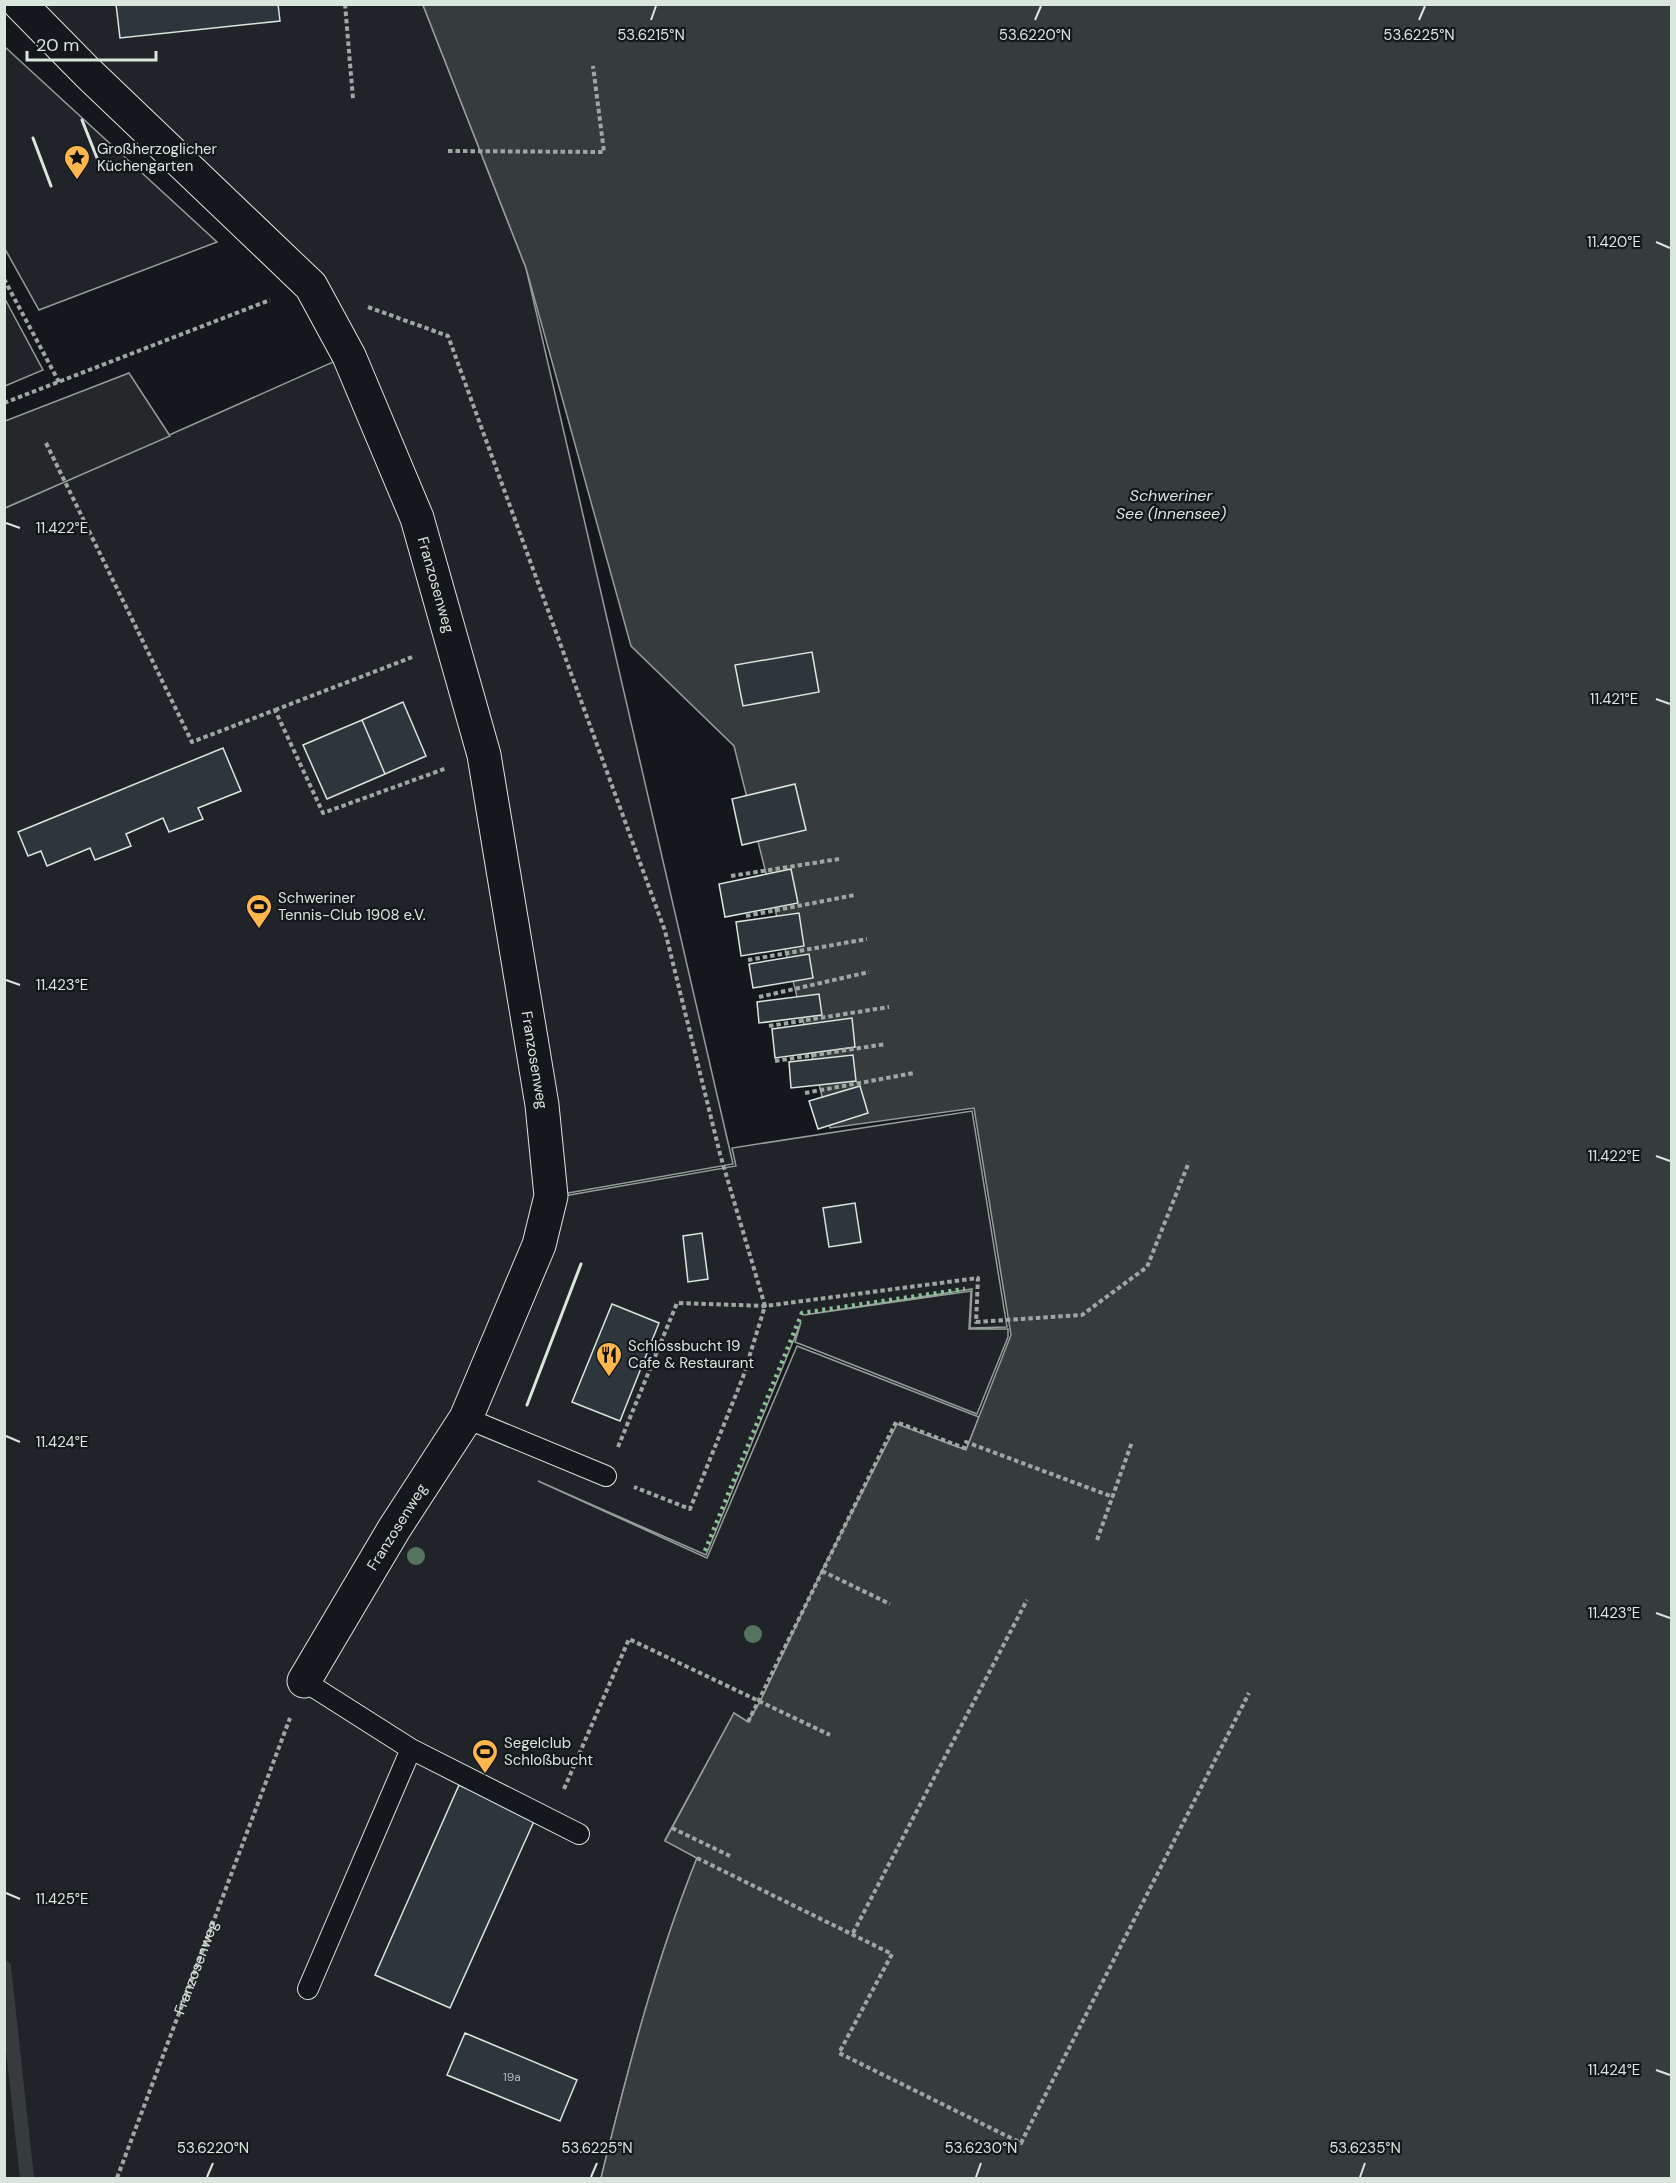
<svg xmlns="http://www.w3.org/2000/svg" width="1676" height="2183" font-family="'DM Sans',sans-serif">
<rect width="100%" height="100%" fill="#14181c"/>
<path fill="#202428" stroke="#939e99" stroke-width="1.5" d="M20,5H423L526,268L733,1164L551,1196L558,1197L736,1166L732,1148L972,1111L1007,1327L970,1328L972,1289L804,1315L971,1291L969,1329H1008V1337L977,1414L795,1342L801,1322L706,1555L538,1481L707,1558L797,1346L979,1417L966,1450L897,1425L822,1571L760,1702L748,1722L734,1713L665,1840L697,1858C655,1962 628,2069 601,2178H5V508L349,355L311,286Z
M5,47L217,242L39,310L5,249Z
M5,299L43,370L5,386H4Z"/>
<path fill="#24282b" stroke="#939e99" stroke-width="1.5" d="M129,373L170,436L5,508V421Z"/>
<path fill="#363b3e" stroke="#939e99" stroke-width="1.5" d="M423,5H1671V2178H601C628,2069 655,1962 697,1858L665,1841L734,1713L748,1722L760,1702L822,1571L897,1424L966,1450L1011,1335L974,1108L830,1128L734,746L631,646L526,268Z"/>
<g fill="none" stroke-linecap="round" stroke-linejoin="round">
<path stroke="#363b3e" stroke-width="14" d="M4,1967L27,2178"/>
</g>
<path fill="#2c363c" stroke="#d8e6dc" stroke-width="1.5" d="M116,4H278L280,21L120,38Z
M812,652L819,692L743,706L735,665Z
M403,702L426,756L385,774L362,720Z
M362,720L385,774L327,799L303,745Z
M223,748L241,791L198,808L203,819L169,832L163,818L126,834L131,846L95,860L90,848L47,866L41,851L28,856L18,832Z
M795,784L806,830L742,845L732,799Z
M791,869L798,903L725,917L719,884Z
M799,913L804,946L741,956L736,922Z
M809,954L813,978L753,988L749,964Z
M819,994L822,1015L759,1023L757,1002Z
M852,1018L855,1047L775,1058L772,1029Z
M853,1055L856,1081L791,1088L789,1062Z
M860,1086L868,1113L818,1129L809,1101Z
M855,1203L861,1242L829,1247L823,1208Z
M702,1233L708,1279L688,1282L683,1236Z
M612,1304L659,1323L620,1421L572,1402Z
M459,1785L535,1819L450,2008L375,1975Z
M465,2033L577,2080L560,2121L447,2075Z"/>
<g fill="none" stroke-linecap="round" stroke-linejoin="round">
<defs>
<path id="lane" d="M466,1418L606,1476
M304,1681L411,1749L579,1834
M308,1989L411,1749"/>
<g id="street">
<path id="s2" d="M20,4L87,72L311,286L349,356L417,518L484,755L542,1105L551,1196L539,1245L466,1418L394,1529L304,1681"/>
</g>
</defs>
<use href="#lane" stroke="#d8e6dc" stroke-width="22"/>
<use href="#street" stroke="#d8e6dc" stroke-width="35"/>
<g stroke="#9da8a2" stroke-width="4" stroke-dasharray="4.5 3" stroke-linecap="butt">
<path d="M345,4L353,99"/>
<path d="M448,151L604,152L593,66"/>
<path d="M4,279L59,382"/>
<path d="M368,307L448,336L665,931L720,1154L765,1306L743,1377L690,1509L634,1487"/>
<path d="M4,403L270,300"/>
<path d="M46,443L192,742L275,710L323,813L447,768"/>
<path d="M275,710L415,656"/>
<path d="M731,876L839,859"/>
<path d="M746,916L855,895"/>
<path d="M748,960L867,939"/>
<path d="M759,997L869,972"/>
<path d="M769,1026L889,1007"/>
<path d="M775,1061L886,1044"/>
<path d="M805,1093L914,1073"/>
<path d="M618,1447L677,1303L765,1306L978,1278L976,1322L1082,1315L1147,1267L1189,1162"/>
<path d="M1097,1540L1132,1442"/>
<path d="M822,1571L890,1604"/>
<path d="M748,1722L896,1422L964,1448L966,1442L1113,1497"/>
<path d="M564,1789L629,1639L830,1735"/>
<path d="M672,1828L730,1856"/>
<path d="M697,1858L892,1954L839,2053L1021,2143L1249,1693"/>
<path d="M853,1933L1027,1600"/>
<path id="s1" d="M117,2178L290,1718"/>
</g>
<use href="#lane" stroke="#14181c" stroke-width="20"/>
<use href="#street" stroke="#14181c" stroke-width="33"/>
<path stroke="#8ac095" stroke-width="4.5" stroke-dasharray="3 4.5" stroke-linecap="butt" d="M705,1551L802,1313L965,1289"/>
<path stroke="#d8e6dc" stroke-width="3" d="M82,120L101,168
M33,138L51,186
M527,1405L581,1264"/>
</g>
<g fill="#55745f">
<circle cx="416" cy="1556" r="9"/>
<circle cx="753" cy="1634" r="9"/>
</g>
<path fill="none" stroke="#d8e6dc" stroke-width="2" d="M651,20L656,6M1035,20L1041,6M1419,20L1425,6M1656,242L1670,248M6,523L20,528M1656,699L1670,704M6,980L20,985M1656,1156L1670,1161M6,1436L20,1442M1656,1613L1670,1618M6,1893L20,1899M1656,2070L1670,2075M207,2177L213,2163M591,2177L597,2163M976,2177L981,2163M1360,2177L1365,2163"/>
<defs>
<symbol id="sight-pin" viewBox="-11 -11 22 30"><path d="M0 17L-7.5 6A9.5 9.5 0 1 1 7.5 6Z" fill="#ffb74d" stroke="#14181c"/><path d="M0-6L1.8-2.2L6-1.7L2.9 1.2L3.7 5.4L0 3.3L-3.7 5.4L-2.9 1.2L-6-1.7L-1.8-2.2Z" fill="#111"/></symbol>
<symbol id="stadium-pin" viewBox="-11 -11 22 30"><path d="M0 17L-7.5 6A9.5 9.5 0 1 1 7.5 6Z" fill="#ffb74d" stroke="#14181c"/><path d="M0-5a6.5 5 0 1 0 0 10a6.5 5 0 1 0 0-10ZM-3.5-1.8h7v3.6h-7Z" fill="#111"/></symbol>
<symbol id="restaurant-pin" viewBox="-11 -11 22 30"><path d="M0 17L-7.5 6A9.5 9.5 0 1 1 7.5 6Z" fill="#ffb74d" stroke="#14181c"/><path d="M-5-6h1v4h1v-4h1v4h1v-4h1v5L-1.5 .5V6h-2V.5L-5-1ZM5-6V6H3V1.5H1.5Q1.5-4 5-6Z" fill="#111"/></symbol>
</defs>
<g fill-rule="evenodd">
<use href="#sight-pin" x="62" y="143" width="30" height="40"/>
<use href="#stadium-pin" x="244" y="892" width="30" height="40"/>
<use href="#restaurant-pin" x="594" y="1340" width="30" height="40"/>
<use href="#stadium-pin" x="470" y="1737" width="30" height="40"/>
</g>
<g text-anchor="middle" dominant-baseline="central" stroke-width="4.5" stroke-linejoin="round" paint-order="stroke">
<g font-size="12" fill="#adbab4">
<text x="512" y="2077">19a</text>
</g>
<g font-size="15" fill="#d8e6dc" stroke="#14181c" text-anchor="start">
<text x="97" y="149">Großherzoglicher<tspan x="97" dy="17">Küchengarten</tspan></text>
<text x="278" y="898">Schweriner<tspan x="278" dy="17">Tennis-Club 1908 e.V.</tspan></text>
<text x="628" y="1346">Schlossbucht 19<tspan x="628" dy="17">Cafe &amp; Restaurant</tspan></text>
<text x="504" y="1743">Segelclub<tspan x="504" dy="17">Schloßbucht</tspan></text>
</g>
<g font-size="15" fill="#d8e6dc" stroke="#14181c">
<text stroke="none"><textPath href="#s2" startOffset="730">Franzosenweg</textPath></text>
<text stroke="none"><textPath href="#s2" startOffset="1216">Franzosenweg</textPath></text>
<text transform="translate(397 1527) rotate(-58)">Franzosenweg</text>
<text stroke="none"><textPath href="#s1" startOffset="225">Franzosenweg</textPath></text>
</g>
<g font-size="16" font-style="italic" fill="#d8e6dc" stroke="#14181c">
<text x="1171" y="495">Schweriner<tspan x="1171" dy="18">See (Innensee)</tspan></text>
</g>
</g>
<g font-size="15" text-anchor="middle" fill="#d8e6dc" stroke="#14181c" stroke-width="4.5" stroke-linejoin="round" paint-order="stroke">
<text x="651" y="40">53.6215°N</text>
<text x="1035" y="40">53.6220°N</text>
<text x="1419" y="40">53.6225°N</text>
<text x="1614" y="247">11.420°E</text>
<text x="62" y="533">11.422°E</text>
<text x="1614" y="704">11.421°E</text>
<text x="62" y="990">11.423°E</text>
<text x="1614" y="1161">11.422°E</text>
<text x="62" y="1447">11.424°E</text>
<text x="1614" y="1618">11.423°E</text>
<text x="62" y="1904">11.425°E</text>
<text x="1614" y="2075">11.424°E</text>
<text x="213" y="2153">53.6220°N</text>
<text x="597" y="2153">53.6225°N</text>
<text x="981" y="2153">53.6230°N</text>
<text x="1365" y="2153">53.6235°N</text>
</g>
<rect width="1676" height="2183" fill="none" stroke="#d8e6dc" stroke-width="12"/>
<path d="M27 51v9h129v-9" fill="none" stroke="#d8e6dc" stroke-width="3"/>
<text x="36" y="51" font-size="18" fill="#d8e6dc" stroke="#14181c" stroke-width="4.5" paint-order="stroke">20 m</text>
</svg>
